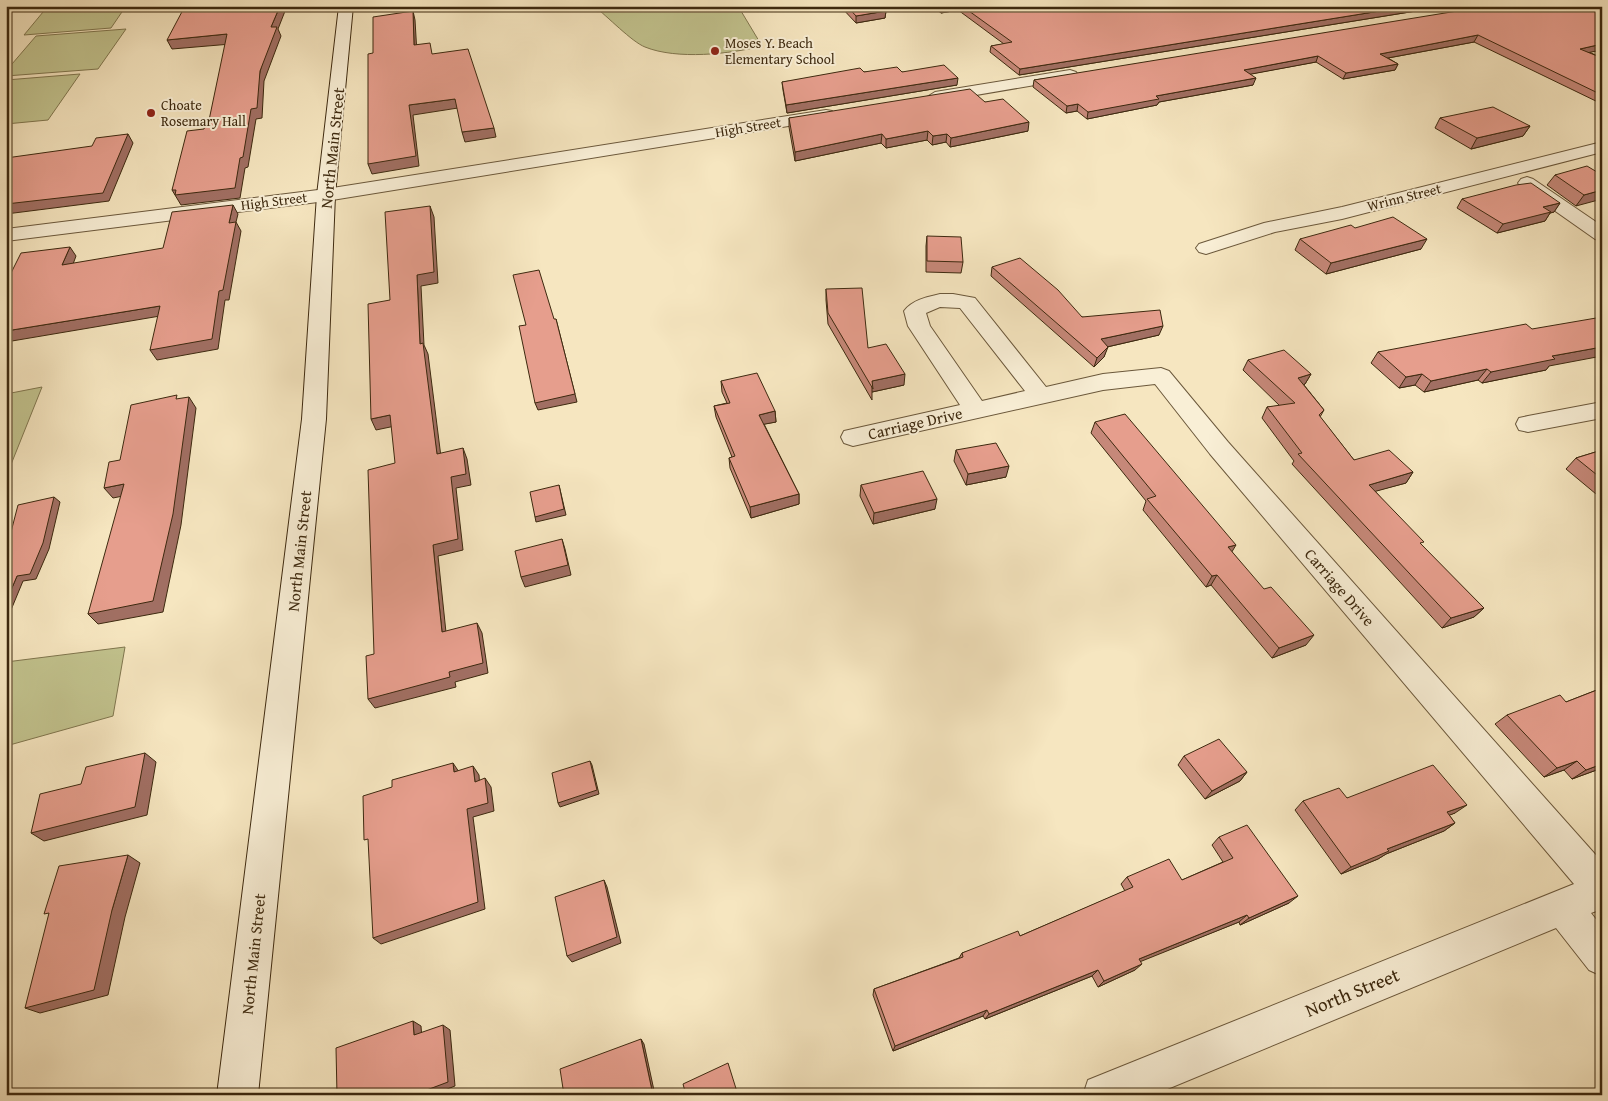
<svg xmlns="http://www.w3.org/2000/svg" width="1608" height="1101" font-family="'Gentium Book Plus',serif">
<rect width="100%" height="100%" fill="#f6e6c0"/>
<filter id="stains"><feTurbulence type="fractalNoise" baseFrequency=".004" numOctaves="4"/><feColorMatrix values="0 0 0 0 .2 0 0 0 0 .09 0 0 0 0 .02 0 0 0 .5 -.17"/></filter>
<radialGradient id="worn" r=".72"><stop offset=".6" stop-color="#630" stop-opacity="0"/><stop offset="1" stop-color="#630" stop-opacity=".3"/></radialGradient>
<path fill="#c2c38e" stroke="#80764e" d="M48,6H126L111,28L24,35Z
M594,6H738L762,46C730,54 677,60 645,47C632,42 607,16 594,6Z
M126,29L98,69L6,76V71L36,36Z
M80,74L48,120L6,124V80Z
M42,387L6,477V394Z
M125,647L113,716L6,746V662Z"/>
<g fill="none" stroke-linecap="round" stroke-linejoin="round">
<defs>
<path id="street" d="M1070,70L1076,72L1078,75L1076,78L935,102L927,97L935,92Z
M826,110L832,111L834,115L832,119L326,201L6,241V229L326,189Z
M1602,142V152L1342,219L1275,232L1206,254L1199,252L1196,248L1199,244L1264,223L1342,207Z
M1527,177L1533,179L1602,226V241L1595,239L1521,187L1518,183L1521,179Z
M940,294H953L975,298L1046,387L1103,374L1161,368L1169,371L1228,442L1602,862V909L1591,913L1602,927V976L1589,970L1556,928L1153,1095H1083L1088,1080L1574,884L1210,454L1155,384L1103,390L853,446L844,443L841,437L844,431L960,405L908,326L904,311C912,300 927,297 940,294ZM940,307L960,308L1025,391L982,401L930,326L926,313Z
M1602,402V418L1528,432L1519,430L1516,424L1519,418L1528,416Z"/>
<path id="secondary" d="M339,6H353L335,195L326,419L258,1095H217L302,419L317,195Z"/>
</defs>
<use href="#street" stroke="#6b583b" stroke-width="2"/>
<use href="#secondary" stroke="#3d290f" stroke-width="2"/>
<use href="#street" fill="#f9efd6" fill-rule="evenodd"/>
<use href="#secondary" fill="#f9efd6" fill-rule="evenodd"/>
</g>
<path fill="#c68879" stroke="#3d290f" d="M840,6H881L886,11L885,18L856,23Z
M932,6H1447L1019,75L990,52L991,46L1004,44L958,10L941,13Z
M1602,6V50L1589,52L1602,58V104L1474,42L1388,58L1398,64L1395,70L1343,79L1316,62L1250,74L1253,85L1159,102L1157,105L1087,119L1077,111L1066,113L1033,87L1034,80Z
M864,72H902L957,85L787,113L783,90L782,82Z
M985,102L1028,131L950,147L946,142L932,145L927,140L886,148L881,143L795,161L789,127V118Z
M1440,118L1530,126L1523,136L1471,149L1435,128Z
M1555,175H1602L1576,206L1547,185Z
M1462,199L1560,203L1554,212L1550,213L1545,221L1497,233L1457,208Z
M927,236L963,262L961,273L926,272V246Z
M1300,239L1421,249L1326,274L1295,250Z
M992,267L1082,317L1159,335L1107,347L1104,357L1094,367L991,276Z
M826,289L868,348L904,385L872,392V400L828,324L826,300Z
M1378,352L1549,366L1546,370L1482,383L1478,380L1424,392L1415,385L1399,388L1371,363Z
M1248,360L1311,374L1305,384L1304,385L1324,410L1320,417L1354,460L1413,472L1406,483L1375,491L1421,545L1484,608L1474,617L1442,628L1292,464L1294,461L1262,418L1267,407L1280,406L1243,370Z
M721,381L775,411L776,422L764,424L799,494V504L751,518L730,468L729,458L732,457L716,417L714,406L727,403L722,392Z
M1095,422L1232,552L1306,645L1272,658L1211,585L1206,587L1143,510L1146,501L1091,433Z
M956,450L1006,477L966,485L954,461Z
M1602,450V499L1566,469L1576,458Z
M861,485L935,509L873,524L860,496Z
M1602,688V768L1572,779L1564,770L1544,777L1495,724L1507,715L1566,702Z
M1184,756L1247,772L1240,781L1205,799L1178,765Z
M1347,798L1455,813L1449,815L1455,823L1444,831L1386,854L1378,859L1341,874L1295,810L1303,801Z
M1219,837L1289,903L1240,925L1239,922L1140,961L1135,970L1098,987L1092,976L985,1019L983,1016L893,1051L873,995L874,989L959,958L962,953L1020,936L1125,891L1121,884L1127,877L1182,880L1223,862L1212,845Z"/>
<path fill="#a16f63" stroke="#3d290f" d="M280,6H287L278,29L281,36L264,81L262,118L256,119L248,167L245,168L240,198L181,205L172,190L251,109L271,27Z
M945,6H959L958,10L941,13L942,7Z
M1411,6H1447L1019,75L1020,69Z
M413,11L415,20L417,54L414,45Z
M886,11L885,18L856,23V16Z
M227,34L231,44L172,49L167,40Z
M1478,35L1474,42L1377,60L1380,54Z
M1602,44V50L1576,55L1580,49Z
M1318,56L1316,62L1241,76L1244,70Z
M1398,64L1395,70L1343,79L1346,73Z
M958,78L957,85L787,113L786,105Z
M1256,78L1253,85L1159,102L1157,105L1087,119L1088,112L1156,96Z
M455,99L458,108L413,115L419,166L372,174L368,164L409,105Z
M1078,104L1077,111L1066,113L1067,106Z
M1029,122L1028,131L950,147L951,138Z
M1530,126L1523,136L1471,149L1477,138Z
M494,128L496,137L465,142L462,132Z
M928,131L927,140L886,148V139Z
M128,134L133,143L109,201L6,214V204Z
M882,134L881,143L795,161V152Z
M947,134L946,142L932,145L933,136Z
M1602,190V199L1576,206L1584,195Z
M1560,203L1554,212L1550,213L1545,221L1497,233L1503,224L1543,207Z
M233,205L238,214L236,222L241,231L229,300H225L218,349L157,360L150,350L229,223Z
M430,206L434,217L438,283L421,286L424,345L428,354L442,465L437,454L420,344L417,275Z
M1427,239L1421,249L1326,274L1331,263Z
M70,247L76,256L69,275L62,265Z
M160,306L166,315L6,342V331Z
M556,319L577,402L538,410L535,403Z
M1163,326L1159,335L1098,349L1101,339Z
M1108,347L1104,357L1094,367L1097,358Z
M1602,347V356L1549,366L1546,370L1482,383L1491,372L1552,356Z
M1487,369L1478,380L1424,392L1431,381Z
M905,374L904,385L872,392V381Z
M1311,374L1305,384L1292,388L1298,378Z
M1422,374L1415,385L1399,388L1406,377Z
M189,397L196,408L181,525L163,612L98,624L88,614Z
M775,411L776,422L760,425L759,415Z
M390,415L395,426L376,430L371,419Z
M463,448L467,459L471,485L456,488L463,550L438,556L447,642L442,632L433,545L451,477Z
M1009,466L1006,477L966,485L968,474Z
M1413,472L1406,483L1362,495L1369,485Z
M124,484L133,494L113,498L104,488Z
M559,485L566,515L536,522L535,517Z
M799,494V504L751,518L750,507Z
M54,497L60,502L49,549L36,579L23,581L6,622V602L17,576Z
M937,499L935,509L873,524L874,513Z
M562,539L565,549L571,575L525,587L521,577Z
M1236,545L1230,555L1228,547Z
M1217,575L1211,585L1206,587L1212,576Z
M1484,608L1474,617L1442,628L1451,618Z
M477,623L482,633L488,673L455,682L456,687L375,708L368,699L449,672Z
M1314,635L1306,645L1272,658L1279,648Z
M145,753L156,762L147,815L44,841L31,833Z
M590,761L592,765L599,794L560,807L558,803Z
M1577,761L1564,770L1544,777L1557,768Z
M453,763L459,772H454Z
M1602,764V768L1572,779L1586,770Z
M473,766L479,775L480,790L475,782Z
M1247,772L1240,781L1205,799L1212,791Z
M485,778L491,787L494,811L473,817L485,909L381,944L373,938L467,809Z
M1467,805L1455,813L1435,821L1447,812Z
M1455,823L1444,831L1386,854L1378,859L1341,874L1351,867L1387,849Z
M128,855L140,863L125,917L108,995L40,1013L25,1008L112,910Z
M604,880L607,887L621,943L572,962L567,956Z
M1298,896L1289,903L1240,925L1249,918Z
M1247,915L1239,922L1132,965L1139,959Z
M1142,964L1135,970L1098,987L1104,981Z
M1098,970L1092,976L985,1019L989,1014Z
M987,1010L983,1016L893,1051L895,1046Z
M413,1021L421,1026L422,1040L414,1035Z
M443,1025L450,1030L455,1086L432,1095H416Z
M641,1039L644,1044L655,1095H653Z"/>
<path fill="#e69e8d" stroke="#3d290f" d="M185,6H280L271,27H277L260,71L257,108L251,109L243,157L240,158L235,188L175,195L176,190H172L187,131L204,129L205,126L208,125L227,34L167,40Z
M847,6H881L886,11L856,16Z
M962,6H1411L1020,69L991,46L1012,42Z
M1488,6H1602V44L1580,49L1602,58V95L1478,35L1380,54L1398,64L1346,73L1318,56L1244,70L1256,78L1156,96L1159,99L1088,112L1078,104L1067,106L1034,80Z
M413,11L414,45L430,43L432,54L468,49L494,128L462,132L455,99L409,105L416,156L368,164V54L373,53V17Z
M944,65L958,78L786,105L782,82L860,68L864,72L897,67L902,72Z
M970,89L985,102L1003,99L1029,122L951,138L947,134L933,136L928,131L886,139L882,134L795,152L789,118Z
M1493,107L1530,126L1477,138L1440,118Z
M128,134L103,193L6,204V158L92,146L96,138Z
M1587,166L1602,175V190L1584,195L1555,175Z
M1531,183L1560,203L1543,207L1551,212L1503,224L1462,199L1516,185Z
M233,205L229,223L236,222L223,290L219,291L212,339L150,350L160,306L6,331V283L21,253L70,247L62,265L163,248L172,212Z
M430,206L434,272L417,275L420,344L423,343L437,454L463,448L466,474L451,477L458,539L433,545L442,632L477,623L483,663L449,672L450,677L368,699L366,656L374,654L368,470L395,463L390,415L371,419L368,304L390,300L385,212Z
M1393,217L1427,239L1331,263L1300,239L1351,225L1355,228Z
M927,236L961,237L963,262L927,261Z
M1020,258L1058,290L1082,317L1160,310L1163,326L1101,339L1108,347L1097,358L992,267Z
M539,270L554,319H556L575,394L535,403L519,326L526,325L513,275Z
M862,288L868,348L886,344L905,374L872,381L873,389L828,313L826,289Z
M1602,317V347L1552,356L1555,359L1491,372L1487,369L1431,381L1422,374L1406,377L1378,352L1526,324L1532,329Z
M1284,350L1311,374L1298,378L1324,410L1319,415L1354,460L1389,450L1413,472L1369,485L1424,542L1420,543L1484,608L1451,618L1298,454L1302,453L1267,407L1295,403L1248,360Z
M757,373L775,411L759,415L799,494L750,507L729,458L735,456L714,406L730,403L721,381Z
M177,395L176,399L189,397L173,514L153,601L88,614L124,484L104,488L109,462L120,460L131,405Z
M1125,414L1236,545L1228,547L1264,589L1271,587L1314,635L1279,648L1217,575L1212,576L1147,499L1156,496L1095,422Z
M996,443L1009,466L968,474L956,450Z
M1602,450V479L1576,458Z
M923,471L937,499L874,513L861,485Z
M559,485L564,509L535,517L530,492Z
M54,497L43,543L30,574L17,576L6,602V543L11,532L18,505Z
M562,539L568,565L521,577L515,551Z
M1602,688V764L1586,770L1577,761L1557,768L1507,715L1560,695L1566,702Z
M1219,739L1247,772L1212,791L1184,756Z
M145,753L135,807L31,833L40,794L81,784L86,767Z
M590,761L597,790L558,803L552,773Z
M453,763L454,772L473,766L475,782L485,778L488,803L467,809L478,902L373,938L368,839L364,840L363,796L392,787V780Z
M1433,765L1467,805L1447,812L1455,823L1387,849L1389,851L1351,867L1303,801L1339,788L1347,798Z
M1247,825L1298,896L1249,918L1247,915L1139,959L1142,964L1104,981L1098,970L989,1014L987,1010L895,1046L874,989L963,957L962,953L1018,931L1020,936L1133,887L1127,877L1169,859L1182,880L1233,858L1219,837Z
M128,855L112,910L94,990L25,1008L49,913L44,914L59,866Z
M604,880L617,937L567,956L555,897Z
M413,1021L414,1035L443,1025L448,1082L416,1094V1095H337L336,1048Z
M641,1039L653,1095H564L560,1069Z
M728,1063L738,1095H686L683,1084Z"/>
<g fill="#8f2418" stroke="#f9efd6" stroke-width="2">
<circle cx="715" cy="51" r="5"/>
<circle cx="151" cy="113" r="5"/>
</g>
<g text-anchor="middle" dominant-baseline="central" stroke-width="4" stroke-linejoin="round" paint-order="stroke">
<g font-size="14" fill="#3d290f" stroke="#f9efd6" text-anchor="start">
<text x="725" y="43">Moses Y. Beach<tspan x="725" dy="16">Elementary School</tspan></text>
<text x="161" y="105">Choate<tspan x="161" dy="16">Rosemary Hall</tspan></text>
</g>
<g font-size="14" fill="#3d290f" stroke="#f9efd6">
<text transform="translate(748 127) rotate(-9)">High Street</text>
<text transform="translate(1404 197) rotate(-14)">Wrinn Street</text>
<text transform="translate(274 201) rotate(-7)">High Street</text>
</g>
<g font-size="16" fill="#3d290f" stroke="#f9efd6">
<text transform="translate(332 148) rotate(-84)">North Main Street</text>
<text transform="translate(915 423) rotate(-13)">Carriage Drive</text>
<text transform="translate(299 551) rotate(-84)">North Main Street</text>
<text transform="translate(1340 587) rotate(49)">Carriage Drive</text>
<text transform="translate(253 954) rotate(-84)">North Main Street</text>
</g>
<g font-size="19" fill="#3d290f" stroke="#f9efd6">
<text transform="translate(1352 992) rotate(-22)">North Street</text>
</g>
</g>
<rect width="1608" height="1101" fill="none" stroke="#f6e6c0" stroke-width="25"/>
<rect x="8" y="8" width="1593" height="1086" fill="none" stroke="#3d290f" stroke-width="2.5"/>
<rect x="12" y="12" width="1583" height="1076" fill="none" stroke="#3d290f"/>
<rect width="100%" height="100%" filter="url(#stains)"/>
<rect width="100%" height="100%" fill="url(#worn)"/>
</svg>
